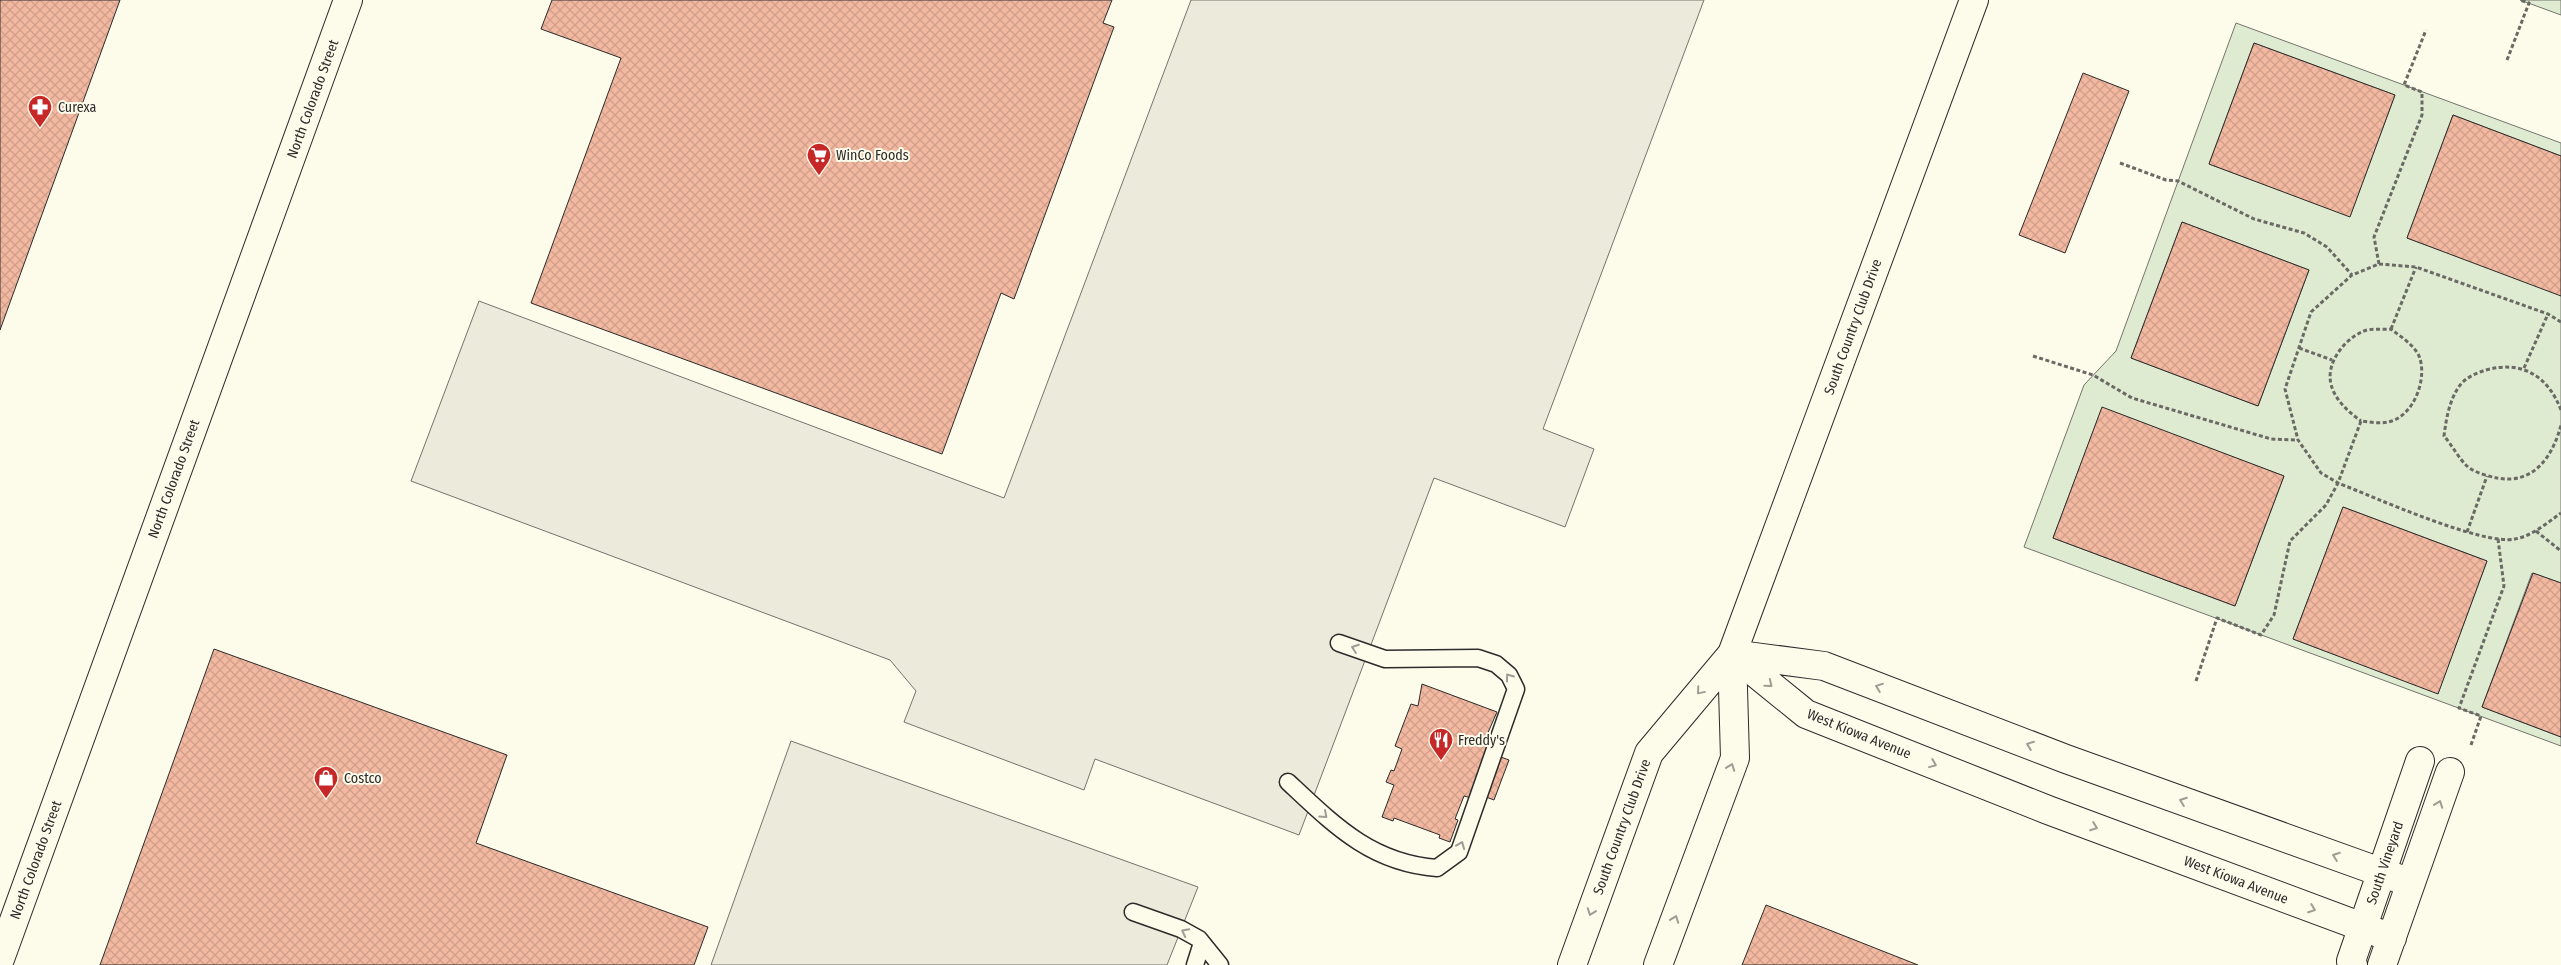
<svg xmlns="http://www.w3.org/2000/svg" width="2561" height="965" font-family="'Fira Sans Condensed',sans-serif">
<defs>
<pattern id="building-cross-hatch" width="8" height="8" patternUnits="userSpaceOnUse" patternTransform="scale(1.25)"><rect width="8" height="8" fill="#f2b8a0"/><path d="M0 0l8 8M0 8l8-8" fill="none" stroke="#d09e8a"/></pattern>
</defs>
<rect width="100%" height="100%" fill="#fdfbea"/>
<path fill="#deebd1" stroke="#74746e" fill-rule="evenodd" d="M2520,0H2561V15Z
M2236,23L2561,143V156L2453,115L2407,238L2561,294V583L2532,573L2482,707L2561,737V746L2024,547L2084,385L2116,351ZM2254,43L2395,95L2350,216L2209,164ZM2182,222L2309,270L2258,406L2131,358ZM2102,408L2284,476L2235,606L2053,538ZM2343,507L2487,561L2438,693L2293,639Z"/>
<path fill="#eceadb" stroke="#74746e" d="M1191,0H1704L1543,429L1594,449L1565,527L1434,478L1299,835L1095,759L1084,790L904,722L916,691L890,660L411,481L479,301L1004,498Z
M791,741L1198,887L1167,965H711Z"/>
<path fill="url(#building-cross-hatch)" stroke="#2b2b2b" d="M0,0H120L0,330Z
M552,0H1112L1103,23L1114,27L1014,299L1001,293L942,454L531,303L621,58L541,29Z
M2254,43L2395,95L2350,217L2209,164Z
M2083,73L2129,91L2065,253L2019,235Z
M2453,115L2561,156V296L2407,238Z
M2182,222L2309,270L2258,406L2131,358Z
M2102,407L2284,476L2235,606L2053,538Z
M2343,507L2487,561L2438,694L2293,639Z
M2533,573L2561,583V737L2482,707Z
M214,649L507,755L476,843L708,927L694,965H100Z
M1422,684L1497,712L1483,744L1490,747L1471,798L1464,796L1455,819L1458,820L1450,842L1439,838L1440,835L1394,818L1393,821L1382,817L1394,785L1386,782L1391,770L1394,771L1402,749L1395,746L1411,704L1418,706Z
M1487,752L1509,760L1494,800L1473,792Z
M1766,905L1918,965H1742Z"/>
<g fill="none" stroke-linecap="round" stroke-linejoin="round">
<defs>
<path id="service" d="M1288,782C1334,825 1371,863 1437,868L1459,852L1516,689L1509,675L1496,664L1478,658L1385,659L1339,643
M1133,912L1181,929L1199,939L1220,965
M1195,965L1202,943"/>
<path id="minor" d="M1732,654L1806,714L2048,810L2392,938
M1732,654L1824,666L2066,759L2411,883
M2353,965L2351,961L2420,761
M2382,965L2450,772"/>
<path id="tertiary" d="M0,959L348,0"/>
<path id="primary" d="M1572,965L1649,753L1732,654L1974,0
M1658,965L1735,758L1732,654"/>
</defs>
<use href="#service" stroke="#2b2b2b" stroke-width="19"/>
<use href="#minor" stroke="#2b2b2b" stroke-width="30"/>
<use href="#tertiary" stroke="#2b2b2b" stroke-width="30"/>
<use href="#primary" stroke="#2b2b2b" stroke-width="30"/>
<path stroke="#6a6964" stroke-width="3" stroke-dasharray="4 2.5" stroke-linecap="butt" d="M2507,60L2529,3L2520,0
M2120,163L2166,180L2178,181L2254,219L2304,233L2327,247L2352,275
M2379,264L2374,237L2422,115V92L2404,85L2426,30
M2561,322L2548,314L2416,267L2379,264L2352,275L2311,312L2285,389L2298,440L2321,473L2338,483C2374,497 2483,546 2515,539C2532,536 2547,523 2561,513
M2391,329L2416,267
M2299,348L2332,360
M2033,356L2093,375L2132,398L2271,439L2298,440
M2524,368L2548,314
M2561,410C2548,376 2522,360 2486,370C2476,373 2464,378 2458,388C2449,402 2446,420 2444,436C2452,445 2459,459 2468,467C2476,473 2488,476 2497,478C2534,485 2553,456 2561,425
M2536,531L2561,551
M2467,532L2487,476
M2196,681L2217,618L2261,635L2274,615L2290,541L2326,505L2338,483L2361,421C2370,422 2380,424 2388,422C2414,417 2428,378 2419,356C2414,345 2401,337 2391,329C2383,330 2371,328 2364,331C2354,335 2346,342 2340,350C2318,380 2336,403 2361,421
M2471,745L2481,716L2459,708L2504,586L2498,539"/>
<use href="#service" stroke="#fdfbea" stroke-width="16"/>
<use href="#minor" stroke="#fdfbea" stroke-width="28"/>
<use href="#tertiary" stroke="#fdfbea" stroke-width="28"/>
<use href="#primary" stroke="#fdfbea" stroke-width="28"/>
</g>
<defs><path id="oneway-chevron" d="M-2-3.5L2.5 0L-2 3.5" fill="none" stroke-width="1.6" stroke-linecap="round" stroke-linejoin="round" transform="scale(1.25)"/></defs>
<g stroke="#9e9d94">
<use href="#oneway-chevron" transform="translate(1355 648) rotate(-160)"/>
<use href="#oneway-chevron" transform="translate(1509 677) rotate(-126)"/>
<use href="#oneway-chevron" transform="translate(1769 684) rotate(39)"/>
<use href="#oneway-chevron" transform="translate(1879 687) rotate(-159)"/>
<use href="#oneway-chevron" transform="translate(1700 691) rotate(130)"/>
<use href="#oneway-chevron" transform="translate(2030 745) rotate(-159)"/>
<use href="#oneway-chevron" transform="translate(1933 764) rotate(22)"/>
<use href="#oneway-chevron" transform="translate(1731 767) rotate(-70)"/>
<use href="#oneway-chevron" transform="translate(2183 801) rotate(-160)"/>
<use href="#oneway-chevron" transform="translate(2439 804) rotate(-70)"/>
<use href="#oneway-chevron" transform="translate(1324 815) rotate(42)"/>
<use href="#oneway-chevron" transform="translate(2094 827) rotate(21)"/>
<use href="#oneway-chevron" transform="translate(1461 845) rotate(-68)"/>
<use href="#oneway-chevron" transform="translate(2336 856) rotate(-160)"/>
<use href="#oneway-chevron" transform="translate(2312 909) rotate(21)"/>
<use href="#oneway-chevron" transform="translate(1591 912) rotate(110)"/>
<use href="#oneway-chevron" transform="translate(1675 919) rotate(-70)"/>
<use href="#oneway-chevron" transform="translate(1185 932) rotate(-153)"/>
</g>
<defs>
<symbol id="pharmacy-pin" viewBox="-11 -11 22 30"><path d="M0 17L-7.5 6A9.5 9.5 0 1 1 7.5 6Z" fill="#c62828" stroke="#fdfbea"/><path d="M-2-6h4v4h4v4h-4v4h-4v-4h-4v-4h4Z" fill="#fff"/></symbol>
<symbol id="supermarket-pin" viewBox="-11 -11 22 30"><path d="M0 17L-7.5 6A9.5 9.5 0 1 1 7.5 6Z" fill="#c62828" stroke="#fdfbea"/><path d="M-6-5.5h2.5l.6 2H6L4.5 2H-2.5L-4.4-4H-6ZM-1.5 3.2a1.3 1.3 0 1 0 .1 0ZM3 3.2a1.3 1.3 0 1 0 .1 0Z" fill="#fff"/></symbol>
<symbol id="restaurant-pin" viewBox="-11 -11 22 30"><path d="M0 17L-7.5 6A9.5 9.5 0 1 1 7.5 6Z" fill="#c62828" stroke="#fdfbea"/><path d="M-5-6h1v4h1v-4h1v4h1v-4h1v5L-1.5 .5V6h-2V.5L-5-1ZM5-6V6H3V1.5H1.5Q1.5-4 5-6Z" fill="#fff"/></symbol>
<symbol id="shop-pin" viewBox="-11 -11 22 30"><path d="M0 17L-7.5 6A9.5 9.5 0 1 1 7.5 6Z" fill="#c62828" stroke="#fdfbea"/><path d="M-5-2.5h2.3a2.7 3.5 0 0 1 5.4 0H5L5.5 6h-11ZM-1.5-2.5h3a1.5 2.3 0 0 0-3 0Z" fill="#fff"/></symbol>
</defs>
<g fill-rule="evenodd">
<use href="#pharmacy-pin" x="26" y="93" width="28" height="38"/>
<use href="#supermarket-pin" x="805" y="141" width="28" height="38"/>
<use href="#restaurant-pin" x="1427" y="726" width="28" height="38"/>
<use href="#shop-pin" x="312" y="764" width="28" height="38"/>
</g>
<g text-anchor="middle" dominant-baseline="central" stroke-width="4" stroke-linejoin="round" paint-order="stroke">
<g font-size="14" fill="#2b2b2b" stroke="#fdfbea">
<text transform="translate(313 99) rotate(-70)">North Colorado Street</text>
<text transform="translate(1853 327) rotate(-70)">South Country Club Drive</text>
<text transform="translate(174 479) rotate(-70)">North Colorado Street</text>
<text transform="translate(1859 734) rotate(22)">West Kiowa Avenue</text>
<text transform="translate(1622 827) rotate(-70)">South Country Club Drive</text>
<text transform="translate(36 860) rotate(-70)">North Colorado Street</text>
<text transform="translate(2385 863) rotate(-71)">South Vineyard</text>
<text transform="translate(2236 880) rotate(21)">West Kiowa Avenue</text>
</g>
<g font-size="14" fill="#2b2b2b" stroke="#fdfbea" text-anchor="start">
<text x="58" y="107">Curexa</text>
<text x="836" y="155">WinCo Foods</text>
<text x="1458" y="740">Freddy's</text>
<text x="344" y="778">Costco</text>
</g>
</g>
</svg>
